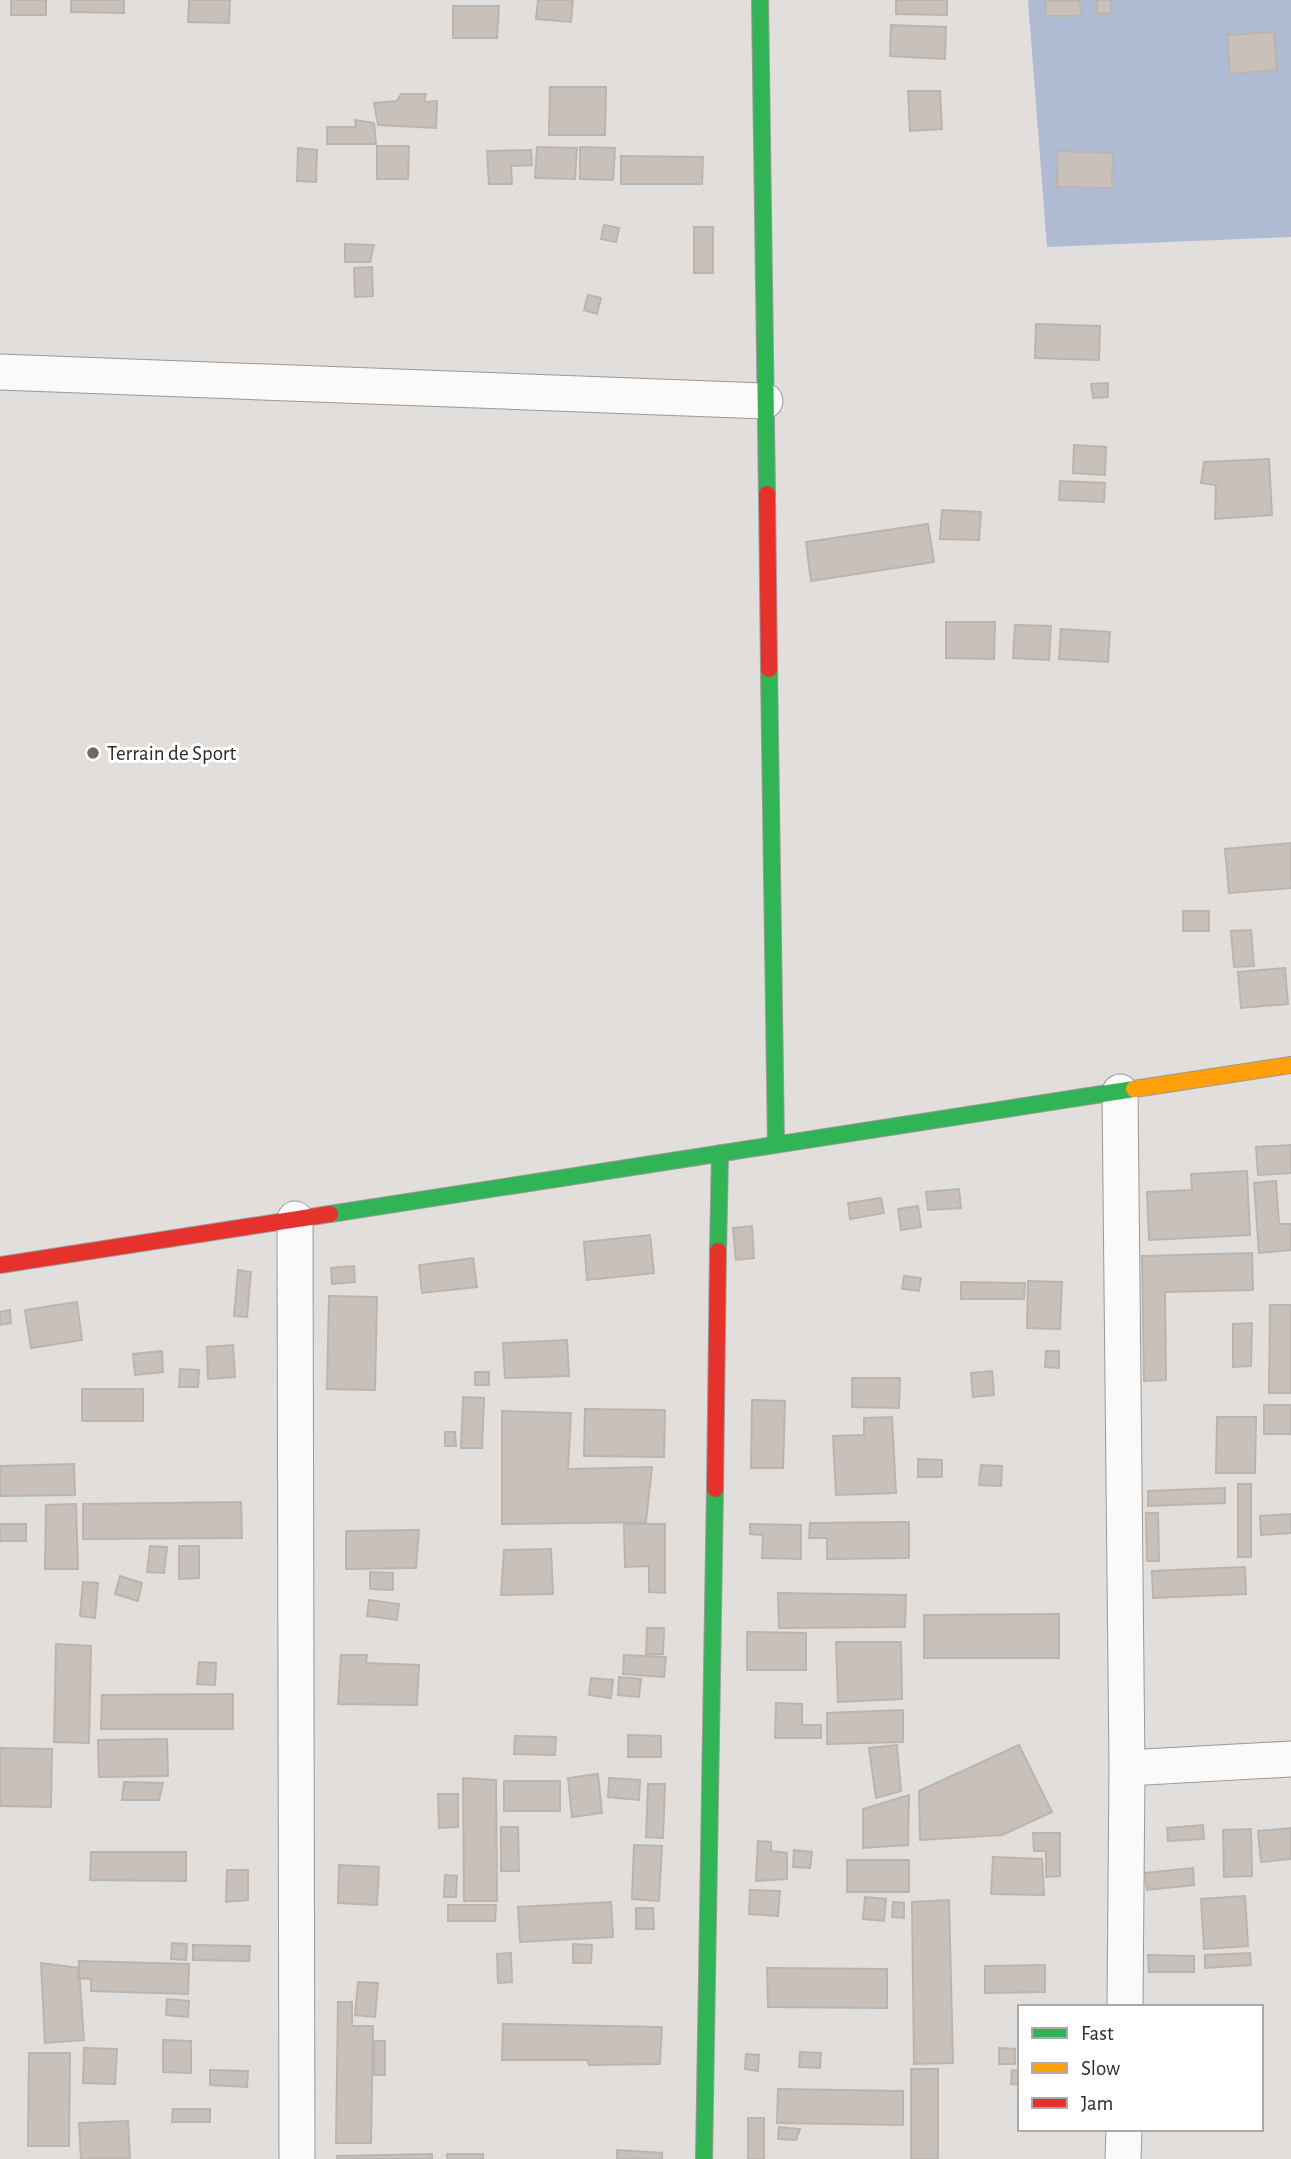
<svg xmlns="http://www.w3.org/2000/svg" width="1291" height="2159" font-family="'Alegreya Sans',sans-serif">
<rect width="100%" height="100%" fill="#e1dedb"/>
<path fill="#aebbd3" d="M1028,0H1291V237L1047,247Z"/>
<path fill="#c9c0ba" stroke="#b8b5b3" stroke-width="2" d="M11,0H46V15H11Z
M71,0H124V13L71,12Z
M189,0H230L229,23L188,22Z
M538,0H573L571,22L536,19Z
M896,0H947V15L896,14Z
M1097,0H1111V13H1097Z
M1046,1H1080L1081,16H1045Z
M453,6H499L497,38H453Z
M891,25L946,27L945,59L890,56Z
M1274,32L1277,70L1230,74L1227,35Z
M550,87H606L605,135H549Z
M908,91H940L942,129L910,131Z
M401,94H426L424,102L437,101L436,128L378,125L374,103L397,101Z
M355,120L374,123L376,144H327V127H356Z
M377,146H409L408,179H377Z
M537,147L577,148L575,179L535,178Z
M580,147L615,148L613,180L580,179Z
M298,148L317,150L316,182L297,181Z
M531,150L532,165L511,166L512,184H489L487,151Z
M1058,151L1113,153L1112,188L1057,187Z
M621,156L703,157L702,184H621Z
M604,225L619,228L616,242L601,239Z
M694,227H713V273H694Z
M345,244L374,245L370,262H345Z
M372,267L373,296L355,297L354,268Z
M588,295L601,298L597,314L584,310Z
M1036,324L1100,326L1099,360L1035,358Z
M1108,383V397L1093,398L1091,384Z
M1074,445L1106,447L1105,475L1073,473Z
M1269,459L1272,515L1215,519L1216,485L1201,483L1204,462Z
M1060,481L1105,483L1104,502L1059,500Z
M942,510L981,512L979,540L940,539Z
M928,524L934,562L811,581L806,542Z
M946,622H995L994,659L946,658Z
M1015,625L1051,626L1049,660L1013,658Z
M1061,629L1110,632L1108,662L1059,659Z
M1291,843V888L1229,893L1225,849Z
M1183,911H1209V931H1183Z
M1251,930L1254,966L1234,967L1231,931Z
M1285,968L1288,1004L1241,1008L1238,972Z
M1291,1145V1173L1258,1175L1256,1147Z
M1247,1171L1250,1235L1149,1240L1147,1192L1192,1190L1191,1174Z
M1276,1181L1279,1224H1291V1250L1259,1253L1254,1183Z
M959,1189L961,1208L928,1210L926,1192Z
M881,1198L884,1213L850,1219L848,1203Z
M918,1206L921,1227L901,1230L898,1209Z
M752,1226L754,1258L736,1260L733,1228Z
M650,1235L654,1273L587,1280L584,1242Z
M1252,1253L1253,1290L1165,1292L1166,1380L1144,1381L1142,1256Z
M473,1258L477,1287L422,1293L419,1265Z
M354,1266L355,1282L332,1284L331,1268Z
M238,1270L251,1272L247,1317L234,1316Z
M904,1276L921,1278L919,1291L902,1289Z
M1028,1281L1062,1282L1060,1329L1027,1328Z
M961,1282L1025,1283L1024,1299H961Z
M329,1296L377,1297L375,1390L327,1389Z
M77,1302L82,1340L31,1348L25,1310Z
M1270,1305H1291V1393H1269Z
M10,1310L11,1323L0,1325V1312Z
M1252,1323L1251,1366L1233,1367V1324Z
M567,1340L569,1376L505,1378L503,1343Z
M233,1345L235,1377L208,1379L207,1347Z
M162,1351L163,1372L135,1375L133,1354Z
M1046,1351H1059V1368L1045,1367Z
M180,1369L199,1370L198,1387H179Z
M992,1371L994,1395L973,1397L971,1373Z
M475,1372H489V1385H475Z
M852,1378H900L899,1408L852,1407Z
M82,1389H143V1421H82Z
M463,1397L484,1398L482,1448H461Z
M752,1400L785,1401L783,1468H751Z
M1264,1405H1291V1434H1264Z
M585,1409L665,1410L664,1457L584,1456Z
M502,1411L571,1413L568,1469L652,1467L646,1522L502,1524Z
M892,1417L896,1493L836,1495L833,1436L864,1435V1418Z
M1217,1417H1256L1255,1473H1216Z
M445,1432H455L456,1446H445Z
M918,1459L942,1460V1477H918Z
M74,1464L75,1495L0,1496V1466Z
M981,1465L1002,1466L1001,1486L979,1485Z
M1238,1484H1251V1557H1238Z
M1225,1488V1503L1148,1506V1491Z
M241,1502L242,1538L83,1539V1504Z
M76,1504L78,1569H45L46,1505Z
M1146,1513H1158L1159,1561H1147Z
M1291,1514V1533L1261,1535L1260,1516Z
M909,1522V1558L827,1559V1538H809L810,1523Z
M0,1524H26V1541H0Z
M624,1524H665V1593L649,1592V1566L625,1567Z
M750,1524L801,1525V1559L762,1558L763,1535L750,1534Z
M419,1530L416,1568L346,1569V1531Z
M150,1546L167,1547L164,1573L147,1572Z
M179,1546H199V1578L179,1579Z
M551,1549L553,1594L501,1595L504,1550Z
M1245,1567L1246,1594L1153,1598L1152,1571Z
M370,1572L393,1573V1590L370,1589Z
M120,1576L142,1583L138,1601L115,1594Z
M83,1582L98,1583L95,1618L80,1616Z
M778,1593L906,1595L905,1627L779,1628Z
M369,1600L399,1604L397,1620L367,1616Z
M1059,1614V1658H924V1615Z
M647,1628H664L663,1654H646Z
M747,1632L806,1633V1670H747Z
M836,1642H901L902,1699L838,1702Z
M56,1644L91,1646L89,1743L54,1742Z
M341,1655H367L366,1663L419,1665L417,1705L338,1704Z
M624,1655L666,1657L664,1677L623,1674Z
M199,1662L216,1663L215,1685L197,1684Z
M619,1677L641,1679L639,1697L618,1695Z
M591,1678L613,1680L611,1698L589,1695Z
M233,1694V1729H101L102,1695Z
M776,1703L802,1704V1725H821V1738H775Z
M903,1710V1742L827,1744V1713Z
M628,1735L661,1736V1757H628Z
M515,1736L556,1737L555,1755L514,1754Z
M167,1739L168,1776L99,1777L98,1740Z
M897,1745L901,1791L876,1798L869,1748Z
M1019,1745L1052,1812L1002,1835L920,1840L919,1791Z
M0,1748L52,1749L51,1807L0,1806Z
M598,1774L602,1813L572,1817L568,1778Z
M463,1778L496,1780L497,1901H464Z
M609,1778L640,1780L639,1800L608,1797Z
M504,1781H560V1811H504Z
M124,1782L163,1783L159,1800H122Z
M648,1784H665L663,1838L646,1837Z
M438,1794H458V1827L439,1828Z
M909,1795L908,1845L863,1848V1809Z
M1203,1825L1204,1839L1168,1841L1167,1828Z
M501,1827H518L519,1871H501Z
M1291,1828V1859L1261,1862L1258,1831Z
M1251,1829L1252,1876L1224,1877L1223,1830Z
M1033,1833H1060V1876L1046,1877V1851H1034Z
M758,1841L771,1842V1851L787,1853V1879L756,1881Z
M634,1845L662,1846L659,1901L632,1899Z
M794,1850L812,1852L810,1868L793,1867Z
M91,1852H186V1881L90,1880Z
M993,1857L1042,1859L1044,1895L991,1894Z
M847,1860H909V1892H847Z
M339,1865L379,1867L377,1905L338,1903Z
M1193,1868L1194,1885L1147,1890L1145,1873Z
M227,1870H248V1900L226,1902Z
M445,1875L457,1876L456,1897H444Z
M750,1890L780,1891L778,1916L749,1914Z
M1245,1896L1248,1946L1204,1949L1201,1899Z
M865,1897L886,1899L884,1921L863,1919Z
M949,1900L953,2063L914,2064L912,1902Z
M611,1902L613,1937L520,1942L518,1907Z
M893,1902L904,1903V1918L892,1917Z
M448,1905H496L495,1921H448Z
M636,1908H653L654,1929H636Z
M172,1943L187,1944L186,1960L171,1959Z
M573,1944L592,1945L591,1963H573Z
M193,1945L250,1946L249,1961L193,1960Z
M511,1953L512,1982L498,1983L497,1954Z
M1250,1953L1251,1965L1205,1968V1955Z
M1148,1955L1194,1956V1972H1149Z
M79,1961L189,1964L188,1994L91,1991V1979L78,1978Z
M41,1963L79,1968L84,2040L45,2043Z
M1045,1965V1992L985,1993V1966Z
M767,1968L887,1969V2008L768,2007Z
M358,1982L378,1983L375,2017L355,2015Z
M167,1999L189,2001L188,2017L166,2015Z
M338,2002H352V2026H373L371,2143H336Z
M503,2024L662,2027L660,2064L589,2065L587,2060H502Z
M163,2040L191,2041V2073L163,2072Z
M374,2041H385V2075H374Z
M84,2048L117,2049L115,2084L83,2083Z
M999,2048L1015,2049V2064H999Z
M800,2052L821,2053L820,2068L799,2067Z
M29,2053H70L69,2146H28Z
M746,2054L759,2055L758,2071L745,2069Z
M911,2069H938V2159H911Z
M210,2070L248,2071L247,2087L210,2085Z
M1012,2070L1020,2071V2085L1011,2084Z
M778,2089L903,2091V2125L777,2123Z
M173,2109H210V2122H172Z
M748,2118H764V2159H748Z
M128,2121L130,2158L81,2159L79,2123Z
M779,2127L800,2129L796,2140L778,2139Z
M617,2150L662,2153V2159H617Z
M432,2154V2159H337V2156Z
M447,2154H483V2159H447Z"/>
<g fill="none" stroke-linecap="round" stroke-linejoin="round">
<defs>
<path id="street" d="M0,372L765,401
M1120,1092L1127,1768L1125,2007
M295,1219L297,2159
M1127,1768L1291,1759
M1123,2159L1124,2129"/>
<path id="fast" d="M760,0L767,494
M769,669L776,1145
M330,1214L1134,1089
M718,1251L720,1153
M704,2159L715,1489"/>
<path id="slow" d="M1134,1089L1291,1065"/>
<path id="jam" d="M767,494L769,669
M0,1265L330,1214
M715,1489L718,1251"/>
</defs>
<use href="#street" stroke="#9b9997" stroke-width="37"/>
<use href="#fast" stroke="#9b9997" stroke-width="18"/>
<use href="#slow" stroke="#9b9997" stroke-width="18"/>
<use href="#jam" stroke="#9b9997" stroke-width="18"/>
<use href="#street" stroke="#fafafa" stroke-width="35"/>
<use href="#fast" stroke="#30b455" stroke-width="16"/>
<use href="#slow" stroke="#ff9f0a" stroke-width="16"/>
<use href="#jam" stroke="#e5322d" stroke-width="16"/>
</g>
<circle fill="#6c6967" stroke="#fff" stroke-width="2.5" cx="93" cy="753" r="7"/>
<g text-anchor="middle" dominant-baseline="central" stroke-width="6" stroke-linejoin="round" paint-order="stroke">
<g font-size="21" fill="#2d2a29" stroke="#fff" text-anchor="start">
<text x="107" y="753">Terrain de Sport</text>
</g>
</g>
<rect x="1018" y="2005" width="245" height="126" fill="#ffffff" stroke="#abaaa9" stroke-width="2"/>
<rect x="1032" y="2028" width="35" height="10" fill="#30b455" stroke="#abaaa9" stroke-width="2"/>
<text x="1081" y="2040" font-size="21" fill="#2d2a29">Fast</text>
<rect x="1032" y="2063" width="35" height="10" fill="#ff9f0a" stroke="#abaaa9" stroke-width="2"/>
<text x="1081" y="2075" font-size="21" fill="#2d2a29">Slow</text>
<rect x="1032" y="2098" width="35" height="10" fill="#e5322d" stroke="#abaaa9" stroke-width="2"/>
<text x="1081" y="2110" font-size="21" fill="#2d2a29">Jam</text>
</svg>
